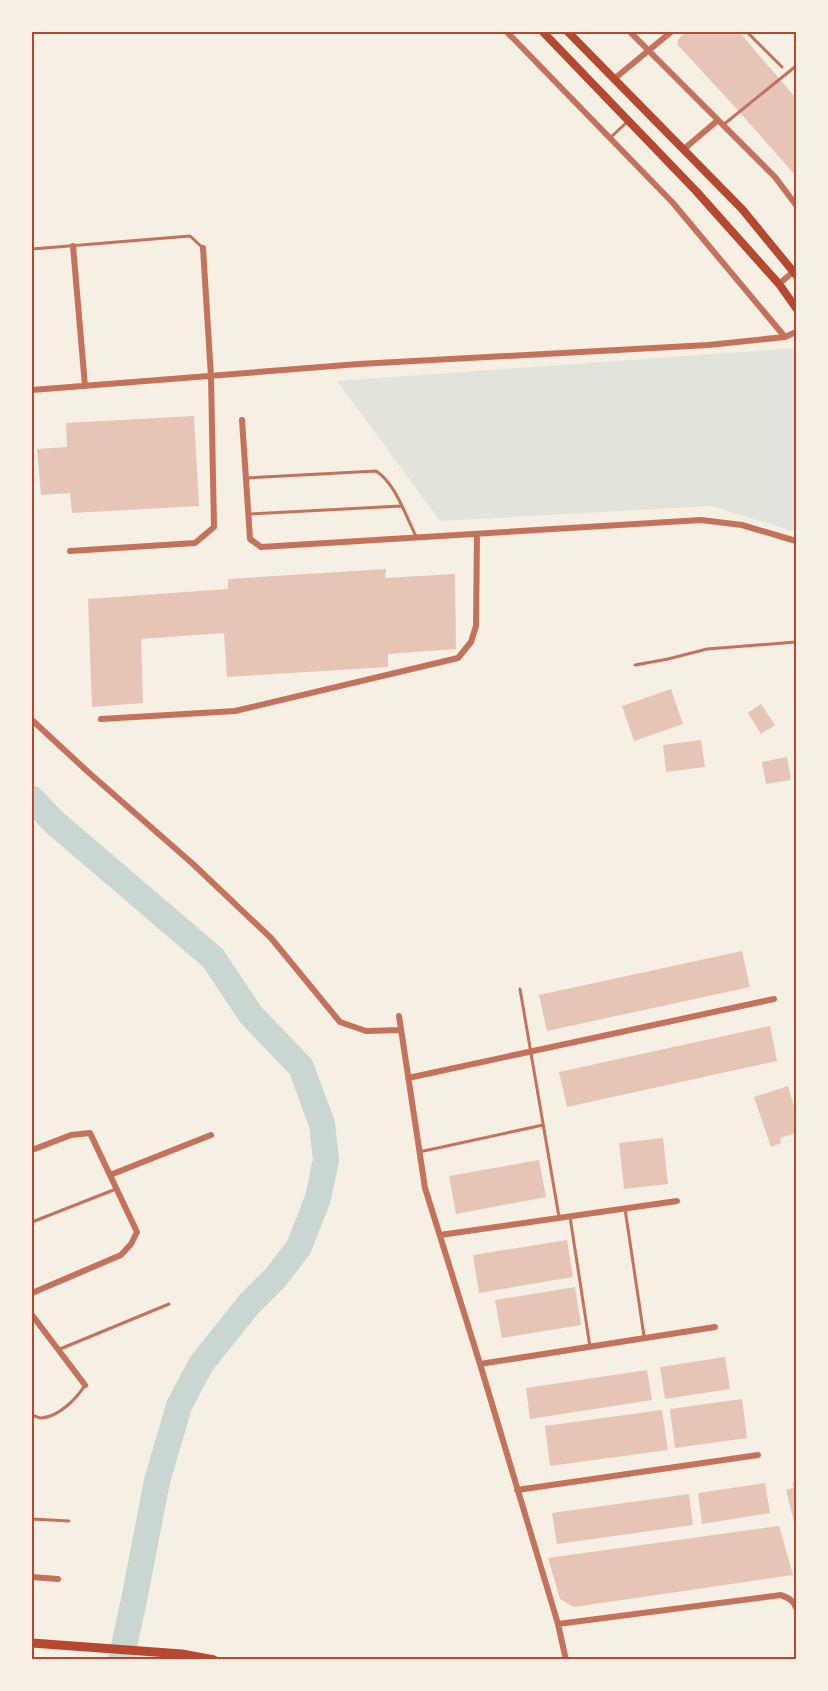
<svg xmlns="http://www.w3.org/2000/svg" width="828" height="1691" font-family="Poppins,sans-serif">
<rect width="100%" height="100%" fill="#f6efe4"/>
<path fill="#e2e4dc" d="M796,348V532L711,506L440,521L337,381Z"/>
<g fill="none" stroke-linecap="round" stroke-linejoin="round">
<path stroke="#c9d6d2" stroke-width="26" d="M32,799L54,822L213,958L251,1015L301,1067L322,1124L326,1160L318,1198L299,1247L276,1277L249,1304L201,1364L179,1406L157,1481L134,1600L121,1660"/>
</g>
<path fill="#e6c5b7" d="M686,32H739L796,98V176L735,107L677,44L679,38Z
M194,416L199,506L72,513L70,493L41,495L37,449L67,447L66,423Z
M386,569L385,578L455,574L456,649L388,654V667L227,677L224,633L141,639L143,703L92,707L88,599L228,589V579Z
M671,689L683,724L634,741L622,706Z
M761,704L775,725L761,734L748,713Z
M701,740L705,767L666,772L663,745Z
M787,757L791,780L766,784L762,762Z
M742,951L750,987L547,1031L539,995Z
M770,1026L777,1061L567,1107L559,1072Z
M788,1086L796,1113V1133L780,1138L781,1143L771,1147L754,1097Z
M663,1138L668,1184L624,1189L619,1143Z
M539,1160L546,1197L456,1214L449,1176Z
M567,1240L573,1277L479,1293L473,1255Z
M575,1287L581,1325L502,1338L495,1300Z
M725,1357L730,1389L665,1399L660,1367Z
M647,1370L652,1400L530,1419L526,1388Z
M742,1399L747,1438L675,1448L670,1409Z
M662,1410L668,1450L550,1466L545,1426Z
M765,1483L770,1513L702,1524L698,1493Z
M792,1483H796V1530L786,1490L794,1488Z
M689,1494L693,1525L557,1544L552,1513Z
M779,1526L793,1575L574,1607L560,1599L548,1558Z"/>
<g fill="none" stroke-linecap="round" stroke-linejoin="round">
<path stroke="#c5725c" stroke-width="3" d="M747,32L782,67
M723,125L796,66
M610,138L626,123
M32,249L190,236L203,248
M247,478L376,471C396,484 405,515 416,536
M250,514L401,506
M635,665L668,659L707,649L796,642
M520,989L559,1217
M419,1152L543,1125
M625,1209L644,1336
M570,1217L590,1347
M32,1222L116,1189
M60,1349L169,1304
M32,1415C35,1416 38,1418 41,1418C59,1417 77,1398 85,1385
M32,1519L69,1521"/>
<path stroke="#c5725c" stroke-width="6" d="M507,32L673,203L785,337
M630,32L775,177L796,205
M614,79L671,32
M684,149L718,120
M73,246L85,386
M779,284L794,271
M32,390L359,364L708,345L785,337L796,332
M242,420L250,539L261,547L701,520L742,525L796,541
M70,551L195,543L214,527L211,377L203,248
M101,719L235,711L458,658L471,642L476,626L477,534
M32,720L87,771L193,864L271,938L340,1022L366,1031L401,1030
M399,1016L425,1188L480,1364L558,1624L566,1660
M408,1078L774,999
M32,1150L71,1135L90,1133L137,1232L131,1244L121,1255L32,1293
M110,1175L211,1135
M440,1235L677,1201
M32,1315L85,1385
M480,1364L715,1327
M517,1490L758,1455
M32,1577L58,1579
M558,1624L781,1595C788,1598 794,1600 796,1608"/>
<path stroke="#b5482f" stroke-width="8" d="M543,32L696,191L779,284L796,308
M568,32L742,209L796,275"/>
<path stroke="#b5482f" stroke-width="9" d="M32,1643L182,1654L214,1660"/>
</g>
<rect width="828" height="1691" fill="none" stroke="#f6efe4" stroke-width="66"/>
<rect x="33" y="33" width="762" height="1625" fill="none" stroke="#b5482f" stroke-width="2"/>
</svg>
